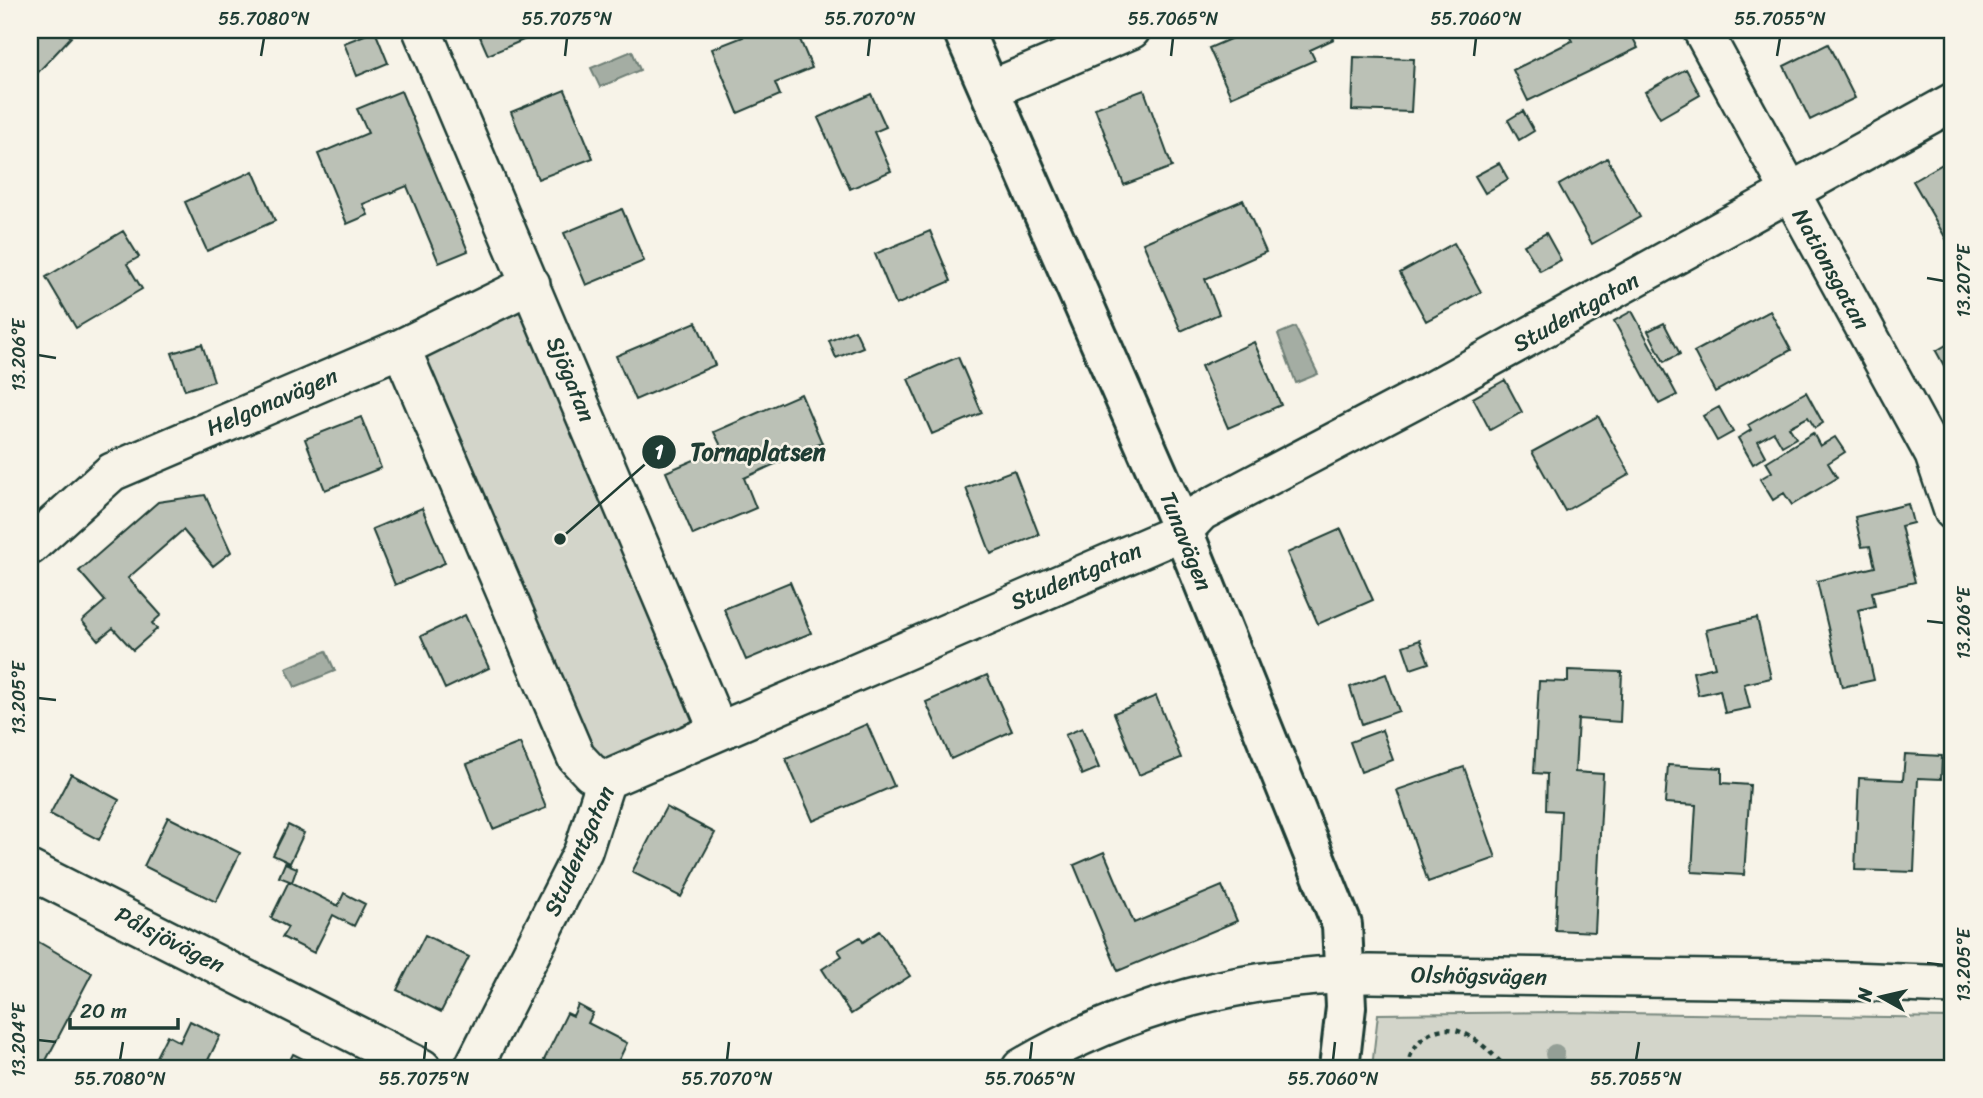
<svg xmlns="http://www.w3.org/2000/svg" width="1983" height="1098" font-family="Sriracha,sans-serif">
<rect width="100%" height="100%" fill="#f7f3e8"/>
<filter id="ink" filterUnits="userSpaceOnUse"><feTurbulence type="fractalNoise" baseFrequency=".0143" numOctaves="2"/><feDisplacementMap in="SourceGraphic" scale="14" xChannelSelector="R" yChannelSelector="G"/><feConvolveMatrix kernelMatrix="1 2 1 2 8 2 1 2 1" color-interpolation-filters="sRGB"/></filter>
<g filter="url(#ink)">
<path fill="#d3d5ca" stroke="#79897f" stroke-width="2" d="M531,284L718,730L606,780L401,348Z
M1559,1012L1953,1018V1068H1372L1378,1014Z"/>
<path fill="#a4ada3" stroke="#6f8077" stroke-width="2" d="M632,51L640,70L600,87L591,68Z
M1295,327L1318,374L1296,383L1278,334Z
M326,651L335,671L295,687L286,668Z"/>
<path fill="#bbc1b6" stroke="#1f3d34" stroke-width="2" d="M30,30H63L71,37L30,81Z
M477,30H547L488,55Z
M740,30H796L812,68L775,83L780,95L738,113L712,49L743,37Z
M1251,30H1330L1334,39L1310,50L1315,60L1231,97L1209,48Z
M1566,30H1629L1638,48L1528,101L1513,70L1572,41Z
M375,31L388,63L357,76L344,43Z
M1828,44L1855,98L1810,120L1784,66Z
M1354,57L1414,59L1411,112L1352,110Z
M1686,69L1700,95L1660,118L1645,92Z
M565,90L593,158L538,179L511,112Z
M1144,90L1172,167L1124,185L1095,108Z
M401,91L468,251L439,263L407,186L363,204L368,215L347,224L318,154L368,133L357,109Z
M871,94L886,127L874,132L891,171L850,189L818,118Z
M1523,111L1534,131L1519,140L1508,120Z
M1607,158L1640,217L1592,244L1559,185Z
M1953,158V251L1913,181Z
M1499,163L1508,179L1485,193L1475,176Z
M253,171L275,221L207,251L185,202Z
M1243,200L1266,252L1205,279L1219,314L1181,331L1143,243Z
M622,209L644,261L586,285L564,233Z
M123,231L139,257L127,264L142,289L76,328L46,277Z
M930,231L951,281L896,305L875,254Z
M1546,233L1561,260L1540,271L1524,245Z
M1454,243L1481,292L1426,321L1400,273Z
M1632,311L1677,395L1659,404L1614,321Z
M1770,311L1791,350L1715,392L1694,352Z
M696,322L715,365L635,400L616,356Z
M1664,323L1680,354L1664,362L1648,331Z
M855,330L863,347L836,358L829,341Z
M1953,341V382L1936,351Z
M1254,342L1281,405L1228,428L1201,366Z
M202,344L214,381L185,390L172,353Z
M958,357L982,413L932,434L908,379Z
M1505,380L1522,412L1490,430L1473,398Z
M1806,392L1823,423L1815,428L1808,417L1789,427L1796,438L1782,446L1774,432L1758,441L1766,456L1753,464L1738,438L1751,430L1748,425Z
M801,394L822,443L744,478L756,508L693,535L666,472L722,448L714,432Z
M1719,407L1733,432L1717,441L1703,416Z
M1598,416L1630,474L1565,511L1532,452Z
M361,417L381,468L325,490L305,439Z
M1813,433L1820,446L1835,437L1845,452L1828,463L1837,478L1792,505L1784,493L1773,500L1760,479L1772,472L1766,462Z
M1014,470L1039,535L991,554L966,488Z
M205,495L231,552L213,566L183,530L128,578L161,615L152,623L157,629L133,650L113,628L98,640L82,621L105,601L79,571L158,502Z
M1908,504L1913,523L1901,526L1915,582L1872,592L1875,606L1858,610L1874,680L1842,687L1817,581L1875,567L1870,546L1862,547L1855,517Z
M422,508L445,563L395,585L372,529Z
M1341,529L1373,600L1318,624L1287,553Z
M790,582L811,633L746,660L724,609Z
M465,615L489,668L445,689L421,636Z
M1757,618L1771,678L1744,684L1750,708L1725,713L1720,690L1698,695L1693,672L1715,667L1706,630Z
M1420,640L1429,663L1411,669L1403,646Z
M1568,670L1622,672L1620,722L1578,719L1575,772L1603,774L1595,932L1555,930L1561,811L1546,810L1547,774L1534,773L1539,681L1568,682Z
M1386,674L1399,711L1362,724L1350,687Z
M987,675L1012,731L951,759L926,702Z
M1156,696L1181,758L1139,775L1114,713Z
M867,724L894,786L813,821L786,759Z
M1082,728L1099,768L1082,775L1065,735Z
M1382,730L1393,760L1361,772L1350,742Z
M520,743L546,808L493,829L467,764Z
M1905,754L1942,756L1941,779L1918,778L1914,872L1855,870L1859,778L1903,780Z
M1668,765L1722,768V783L1750,785L1744,875L1692,872L1696,805L1665,803Z
M1464,767L1496,858L1428,882L1397,790Z
M71,774L119,800L99,840L50,814Z
M666,807L715,833L681,897L632,872Z
M168,817L240,853L216,902L144,866Z
M288,825L304,833L290,863L273,855Z
M1104,852L1134,923L1222,886L1237,921L1118,971L1074,865Z
M285,863L297,868L292,882L279,877Z
M289,881L338,906L344,893L365,904L354,926L333,915L314,953L282,937L288,927L271,918Z
M880,931L910,976L851,1014L822,969L842,956L838,950L860,937L863,942Z
M425,935L469,957L441,1012L397,990Z
M30,937L92,973L42,1068H30Z
M578,1005L593,1013L588,1023L627,1043L615,1068H560L544,1060L567,1013L573,1016Z
M190,1021L220,1036L204,1068H145L150,1059L154,1061L167,1035L180,1042Z
M293,1054L321,1068H286Z"/>
<g fill="none" stroke-linecap="round" stroke-linejoin="round">
<defs>
<path id="street" d="M422,30L718,730
M1702,30L1934,455L1953,511
M989,90L1131,30
M401,348L576,757L591,773L606,780
M30,546L112,472L401,348L531,284
M30,870L422,1068
M473,1068L583,851L606,780L1183,531L1201,512L1423,395L1953,102
M1021,1068C1126,1006 1248,974 1370,974L1850,981L1953,985"/>
<path id="secondary" d="M963,30L1183,531L1342,925L1346,1007L1339,1068"/>
</defs>
<use href="#street" stroke="#1f3d34" stroke-width="42"/>
<use href="#secondary" stroke="#1f3d34" stroke-width="44"/>
<path stroke="#1f3d34" stroke-width="4.5" stroke-dasharray="5 5" stroke-linecap="butt" d="M1408,1068C1408,1057 1414,1047 1422,1039C1453,1012 1485,1046 1506,1068"/>
<use href="#street" stroke="#f7f3e8" stroke-width="37"/>
<use href="#secondary" stroke="#f7f3e8" stroke-width="38"/>
</g>
<circle fill="#949f96" cx="1555" cy="1054" r="10"/>
</g>
<path fill="none" stroke="#1f3d34" stroke-width="2.5" d="M261,56L264,38M565,56L567,38M868,56L870,38M1171,56L1173,38M1474,56L1476,38M1777,56L1780,38M1927,278L1944,281M38,355L56,358M1927,621L1944,623M38,698L56,700M1927,963L1944,965M38,1040L56,1042M120,1060L123,1042M424,1060L426,1042M727,1060L729,1042M1030,1060L1032,1042M1333,1060L1335,1042M1636,1060L1639,1042"/>
<g text-anchor="middle" dominant-baseline="central" stroke-width="5" stroke-linejoin="round" paint-order="stroke">
<g font-size="23" fill="#1f3d34" stroke="#f7f3e8">
<text transform="translate(1831 269) rotate(61)">Nationsgatan</text>
<text transform="translate(1576 312) rotate(-29)">Studentgatan</text>
<text transform="translate(571 379) rotate(67)">Sjögatan</text>
<text transform="translate(272 402) rotate(-23)">Helgonavägen</text>
<text transform="translate(1186 541) rotate(68)">Tunavägen</text>
<text transform="translate(1076 576) rotate(-23)">Studentgatan</text>
<text transform="translate(579 851) rotate(-66)">Studentgatan</text>
<text transform="translate(170 940) rotate(27)">Pålsjövägen</text>
<text transform="translate(1479 976) rotate(1)">Olshögsvägen</text>
</g>
</g>
<path fill="none" stroke="#1f3d34" stroke-width="2.5" d="M560 539L659 452"/>
<g fill="#1f3d34" stroke="#f7f3e8" stroke-width="2.5">
<circle cx="560" cy="539" r="7"/>
<circle cx="659" cy="452" r="18"/>
</g>
<g font-size="21" text-anchor="middle" font-weight="bold" fill="#fff">
<text x="659" y="459">1</text>
</g>
<g font-size="24" text-anchor="middle" font-weight="bold" fill="#1f3d34" stroke="#f7f3e8" stroke-width="5" stroke-linejoin="round" paint-order="stroke">
<text x="758" y="460">Tornaplatsen</text>
</g>
<rect width="1983" height="1098" fill="none" stroke="#f7f3e8" stroke-width="77"/>
<g transform="translate(1881 997) rotate(278)" stroke="#f7f3e8" stroke-width="5" paint-order="stroke">
<path d="M0-5L12 26L0 18L-12 26Z" fill="#1f3d34"/>
<text y="-10" font-size="19" font-weight="bold" text-anchor="middle" fill="#1f3d34">N</text>
</g>
<path d="M70 1018v10h108v-10" fill="none" stroke="#1f3d34" stroke-width="3.5"/>
<text x="80" y="1018" font-size="21" fill="#1f3d34" stroke="#f7f3e8" stroke-width="5" paint-order="stroke">20 m</text>
<rect x="38" y="38" width="1906" height="1022" fill="none" stroke="#1f3d34" stroke-width="2.5"/>
<g font-size="18" text-anchor="middle" fill="#1f3d34">
<text x="264" y="25">55.7080°N</text>
<text x="567" y="25">55.7075°N</text>
<text x="870" y="25">55.7070°N</text>
<text x="1173" y="25">55.7065°N</text>
<text x="1476" y="25">55.7060°N</text>
<text x="1780" y="25">55.7055°N</text>
<text transform="translate(1964 281) rotate(-90)" y="6">13.207°E</text>
<text transform="translate(19 355) rotate(-90)" y="6">13.206°E</text>
<text transform="translate(1964 623) rotate(-90)" y="6">13.206°E</text>
<text transform="translate(19 698) rotate(-90)" y="6">13.205°E</text>
<text transform="translate(1964 965) rotate(-90)" y="6">13.205°E</text>
<text transform="translate(19 1040) rotate(-90)" y="6">13.204°E</text>
<text x="120" y="1085">55.7080°N</text>
<text x="424" y="1085">55.7075°N</text>
<text x="727" y="1085">55.7070°N</text>
<text x="1030" y="1085">55.7065°N</text>
<text x="1333" y="1085">55.7060°N</text>
<text x="1636" y="1085">55.7055°N</text>
</g>
</svg>
